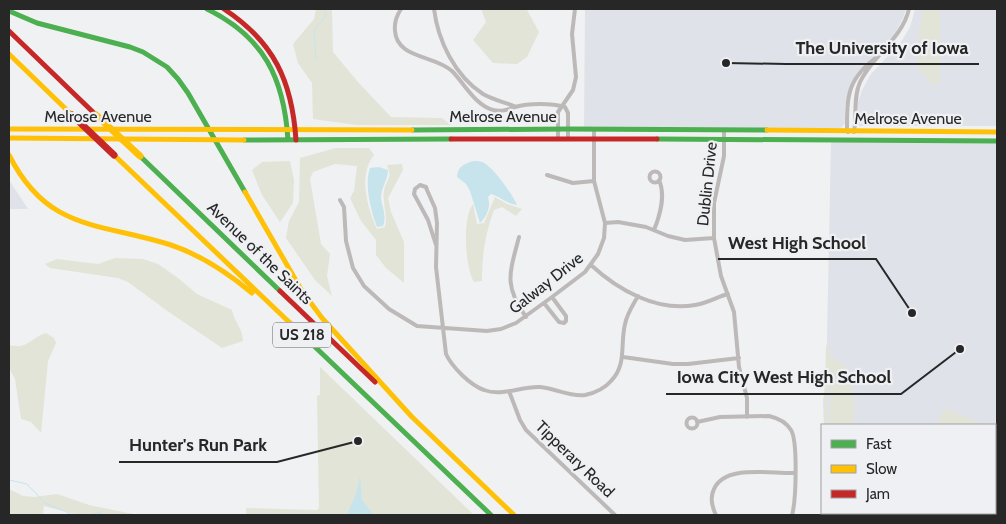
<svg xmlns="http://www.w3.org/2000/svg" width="1006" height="524" font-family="Cabin,sans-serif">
<rect width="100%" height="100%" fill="#f0f1f2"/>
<path fill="#dfe2e8" d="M585,9H906L903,18L895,34L861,70L850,86L845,107V123L841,128L584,127Z
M915,9H997V126H859L858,103L862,90L871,74L901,42L910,27Z
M831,141L997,143V515H823V513H995V425H824L823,400L826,388Z
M9,180L28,209H9Z"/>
<path fill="#e2e4d7" d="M316,9H332L333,52L358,82L391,117L442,118L451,125H357L313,119L312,83L298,63L293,44L314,19Z
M481,9H525L527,10L539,32L527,57L517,64L493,63L473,40L486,22Z
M923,9H940V83H931L918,68V50Z
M336,148H369L374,155C358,175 367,207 377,229L385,227C388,215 382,203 384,191C386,179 393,179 387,165L402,164L403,170L388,198L391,212L404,242V283L386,268L376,255V240L361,221L350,198L354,191L357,166L335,164L313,172L310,179L321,244L330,254L327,276L332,296L315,280L286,238L289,221L299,202L300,158Z
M290,161L294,180L293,203L280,222L262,195L252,170L262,162Z
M495,197L507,204L522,209L516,216L502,207L494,210C485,235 482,254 482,281L474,282C465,267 462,218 473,204L477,224L484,223Z
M115,258L143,259L158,264L178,278L197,294L232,310C235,324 242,326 243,341L222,348L166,310L128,282L118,278L50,268L45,264L57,259L98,264Z
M46,333L54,338L56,343L48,361L41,433L31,422L21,419L15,379L9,368V345C28,350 30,338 46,333Z
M826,344L831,357L842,363L849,373L854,402V425H829L831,393V388H829L827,391V425H824C823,398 826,372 826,344Z
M320,367L474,515H246V508L317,510L319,508L317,396L320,395Z
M945,408L982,424L981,425H937Z
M9,489L23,496L34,497L57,494L89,505L138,515H78L44,506L43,515H9Z"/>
<path fill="#c7e4ec" d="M474,161C477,161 479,161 482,162C492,165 513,195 517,205C507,204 501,197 491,194L488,197C491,207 487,216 480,223L470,191L466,184L457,177C457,167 465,163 474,161Z
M379,167L388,170C388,180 381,187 381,198C382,207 387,216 383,226L377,227C371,211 364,185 370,168Z
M360,476L362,500L374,515H347L356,494Z"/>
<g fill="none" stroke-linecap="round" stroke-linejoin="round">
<path stroke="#c7e4ec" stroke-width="1" d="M316,60L314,31L326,15L324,9
M9,480L27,484L45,503L73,515
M91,515L98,512L104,515"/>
<path stroke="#bdb9b9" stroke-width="4" d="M401,9C397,15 394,22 395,31C397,59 435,55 452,71C464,83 475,105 493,110C501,112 507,110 515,107C528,103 552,103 565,107L568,113V138
M434,9C438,41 455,76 483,94C493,100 505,102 516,107
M724,130V156L714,203V238L721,276L734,312L739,367L747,398V417
M848,132L847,131C847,95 847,79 878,56
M854,132C857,116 853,98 860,82C873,55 902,39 909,9
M558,138V112L573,90L576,77L572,34L575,9
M649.5 177a5.5 5.5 0 1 1 11 0a5.5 5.5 0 1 1-11 0Z
M547,175L573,183L594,181
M340,200L344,207L346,241L353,268L364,286L389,309L417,326L487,331L501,329L516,323L552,297L585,272L598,254L604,238L605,223L594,181V129
M605,223L618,222L646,227L668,236L685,240L714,238
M654,230C660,215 666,196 659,180
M519,237C510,272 503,285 526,317
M436,245L428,220L414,194L415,189L420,185L426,187L427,190L435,208L437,223L436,267L446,354C452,367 470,385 484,390C502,397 521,386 540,387C555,388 569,397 585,395C595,393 604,389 611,381C627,365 620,344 625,324C627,314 633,305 638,296
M591,265C618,290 657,312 695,305C707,303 717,297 728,294
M544,303L559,322L564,323L566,321V316L552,297
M623,357L673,364H688L739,358
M509,391L520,420L526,430L615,515
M686.5 423a5.5 5.5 0 1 1 11 0a5.5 5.5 0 1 1-11 0Z
M697,422L720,417L769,416C778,418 786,422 791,430C798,441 796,502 792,515
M716,515C712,507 710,497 714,489C725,464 772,474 794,473"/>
<path stroke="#4caf50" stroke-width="5" d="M207,9C264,37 284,78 288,140
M9,11L37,23L130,47L143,52L167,67L178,79L188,93L245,192
M412,130L568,129L767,130
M657,139L997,141
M244,140L451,139
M140,156L280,291
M290,323L491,515"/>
<path stroke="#ffc107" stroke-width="5" d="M9,54L72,115
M9,129L412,130
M767,130L997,132
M9,138L244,140
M9,155C48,232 99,222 171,245C201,255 228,273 252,293
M114,155L290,323
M245,192L302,291L322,318L412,417
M410,415L514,515"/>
<path stroke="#c62828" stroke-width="5" d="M224,9C274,42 292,81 296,140
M9,31L96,115
M451,139H657
M280,291L375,382"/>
<path stroke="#ffc107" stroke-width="7" d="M96,115L140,156"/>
<path stroke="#c62828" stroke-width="7" d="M72,115L114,155"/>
</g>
<g text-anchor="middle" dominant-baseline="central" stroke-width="4.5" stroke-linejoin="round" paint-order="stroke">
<rect fill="#eff0f3" stroke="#636365" stroke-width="1" x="273" y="322.5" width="58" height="25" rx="4"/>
<g font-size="15" font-weight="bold" fill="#272728">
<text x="302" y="335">US 218</text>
</g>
<g font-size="16" fill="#272728" stroke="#eff0f3">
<text x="98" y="116">Melrose Avenue</text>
<text x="503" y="116">Melrose Avenue</text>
<text x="908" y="118">Melrose Avenue</text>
<text transform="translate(707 184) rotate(-84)">Dublin Drive</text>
<text transform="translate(260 253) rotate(44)">Avenue of the Saints</text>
<text transform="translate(546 283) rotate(-38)">Galway Drive</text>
<text transform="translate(575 459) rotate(44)">Tipperary Road</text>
</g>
</g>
<path fill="none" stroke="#272728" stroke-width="2" d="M726 63L786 64H979M912 313L876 259H718M960 349L901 394H666M358 441L277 462H119"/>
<g fill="#272728" stroke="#eff0f3" stroke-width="2">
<circle cx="726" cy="63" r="5"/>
<circle cx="912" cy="313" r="5"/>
<circle cx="960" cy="349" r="5"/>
<circle cx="358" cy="441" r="5"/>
</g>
<g font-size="18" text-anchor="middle" font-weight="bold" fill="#272728" stroke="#eff0f3" stroke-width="4.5" stroke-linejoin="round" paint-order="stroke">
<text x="882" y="54">The University of Iowa</text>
<text x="797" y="249">West High School</text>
<text x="784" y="383">Iowa City West High School</text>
<text x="198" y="451">Hunter's Run Park</text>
</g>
<rect width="1006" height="524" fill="none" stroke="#272728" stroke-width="20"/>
<rect x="821" y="424" width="175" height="90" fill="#eff0f3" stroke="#9fa0a2"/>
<rect x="831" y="440" width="25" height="8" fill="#4caf50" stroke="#9fa0a2"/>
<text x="866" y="449" font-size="15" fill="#272728">Fast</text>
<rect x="831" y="465" width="25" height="8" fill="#ffc107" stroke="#9fa0a2"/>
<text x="866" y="474" font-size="15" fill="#272728">Slow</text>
<rect x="831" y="490" width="25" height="8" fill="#c62828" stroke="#9fa0a2"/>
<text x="866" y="499" font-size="15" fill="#272728">Jam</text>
</svg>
